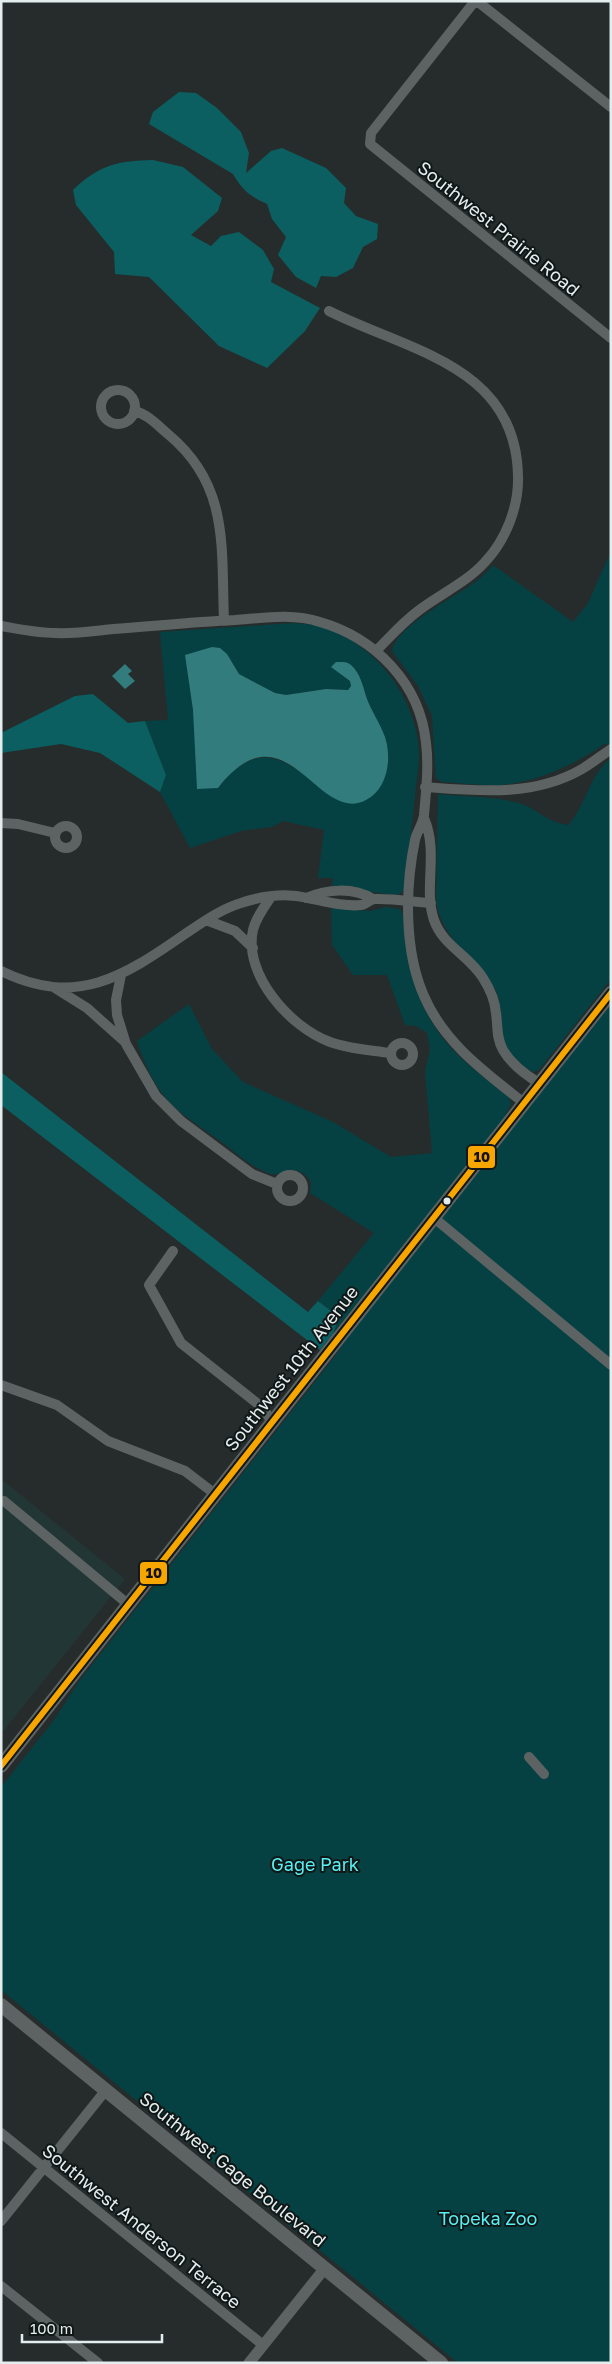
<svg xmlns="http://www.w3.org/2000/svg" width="612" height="2364" font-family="'Golos Text',sans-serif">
<rect width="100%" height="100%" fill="#262c2c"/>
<path fill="#223636" d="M1,1479L125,1579L1,1734Z"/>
<path fill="#054142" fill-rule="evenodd" d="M611,551V749L606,743C578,762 549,777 515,783C492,788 465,783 442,782L436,778L432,716L418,686L392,651C398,624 458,596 479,579C484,575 489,570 493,565L573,622L588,603Z
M293,623C302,624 312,624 320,626C374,642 418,698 419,754C419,768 416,783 415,796C412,825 409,855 406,884L403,891L398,895L332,888L333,878H318L324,830L283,821L272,827L241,831L190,848L160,792L166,775L145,721L168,720L160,632ZM227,654L239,674L275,693L286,695L326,689L348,690L351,686L350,681L361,680L367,699L385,738L322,790C283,755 256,740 218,788L193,710L186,655Z
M611,758V979L539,1070L532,1072C525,1067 515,1062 511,1056C496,1037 506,1010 495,989C476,952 442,945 436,899L438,794C464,797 493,796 519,803C538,809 546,822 568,825C587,805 588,776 611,758Z
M386,907L400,909L403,914C406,965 418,1015 455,1052C472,1069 491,1083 509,1097L511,1104L501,1123L333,1334L339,1317L318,1301L374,1233L310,1193L311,1182C295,1158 285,1180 268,1173C252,1167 237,1154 223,1143C207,1131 189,1120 174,1107C156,1090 144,1064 137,1041L189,1004L212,1049L243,1082L333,1122L391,1157L432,1153L425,1072L430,1050L427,1033L416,1026L405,1025L387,975H353L332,945L331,908L370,911Z
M611,1002V2363H458L1,1990V1787L54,1720L80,1680L336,1355L356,1324Z"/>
<path fill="#0b5f61" d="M179,92L196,93L217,108L241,132L249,153L246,173L271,151L282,148L326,168L346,188L344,203L356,216L378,224L377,239L363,247L353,268L336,277L321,276L316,288L296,277L278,255L286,237L272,219L267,204C251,197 242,190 233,174L149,124L153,112Z
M153,160L183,167L222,198L218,211L191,235L211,246L221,236L239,232L263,250L274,269L271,282L320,308L305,331L267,368L219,346L149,277L115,274L114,252L76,205L73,190C99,165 117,161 153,160Z
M93,694L128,723L145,721L166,775L160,792L100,753L61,744L1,753V733L75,696Z
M1,1072L308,1312L318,1301L339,1317L333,1334L320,1350L1,1105Z"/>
<path fill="#327c7e" d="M212,647L220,648L227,654L239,674L275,693L286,695L326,689L348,690L351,686L350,681L331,667L336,662C341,662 347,661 351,665C361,674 363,687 367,699C372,712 380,723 385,737C392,758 388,789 366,800C317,826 286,701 218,788L197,789L193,710L185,655Z
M125,664L132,671L128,674L135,681L125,689L112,676Z"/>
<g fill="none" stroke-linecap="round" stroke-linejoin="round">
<path stroke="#5d6363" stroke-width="10" d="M475,1L371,133L370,144L611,338
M477,1L611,107
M329,311C408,351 516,365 518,476C519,506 506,540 485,562C466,583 440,594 418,611C402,623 390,637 377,650
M101 407a17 17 0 1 1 34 0a17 17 0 1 1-34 0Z
M134,411C148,414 158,426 169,435C230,486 221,548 224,621
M1,626C19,629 37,633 55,633C74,634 94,631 113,629C154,626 194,622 235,620C263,618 292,613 320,622C375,638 420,683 426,743C429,766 426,792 424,815C423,824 417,831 415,840C405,888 404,951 424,996C444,1043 485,1072 524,1103
M425,787C478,791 534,797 582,769C592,763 601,756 611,749
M424,818C439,853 423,888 434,920C443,946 469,955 483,978C490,989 495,1000 496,1013C498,1026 496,1038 503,1050C511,1064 526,1075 539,1083
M1,823L18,824L55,833
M55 837a11 11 0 1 1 22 0a11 11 0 1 1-22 0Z
M271,897C264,907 256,918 253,930C243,975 291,1028 330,1042C349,1049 370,1050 390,1053
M306,898C327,889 353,887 373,899
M206,920L235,931L253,948
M1,971C76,1008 123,977 185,934C203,922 221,909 241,903C262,896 287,893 308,898C324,901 344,907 361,905C365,905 369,900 374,899C392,898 413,902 431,903
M121,975L116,1000L117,1015L126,1044L156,1096L181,1121L252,1174L277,1184
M55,988L87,1008L124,1041
M391 1054a11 11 0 1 1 22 0a11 11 0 1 1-22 0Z
M277 1188a13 13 0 1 1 26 0a13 13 0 1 1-26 0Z
M433,1217L611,1365
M173,1251L149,1285L181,1343L263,1408L272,1422
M1,1385L57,1405L108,1441L185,1471L215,1494
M4,1501L129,1605
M529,1757L544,1774
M1,2133L263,2345
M1,2221L106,2090
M1,2286L98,2363"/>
<path stroke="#5d6363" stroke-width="11" d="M249,2363L325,2268"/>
<path stroke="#5d6363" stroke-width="14" d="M1,1766L611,993
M1,2005L441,2363"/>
<defs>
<path id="bus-1" d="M1,1766L611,993"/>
</defs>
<use href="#bus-1" stroke="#111717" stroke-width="10"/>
<use href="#bus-1" stroke="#f7a600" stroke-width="6"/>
</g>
<circle fill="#e4eded" stroke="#111717" stroke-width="2" cx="447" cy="1201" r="4.5"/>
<g text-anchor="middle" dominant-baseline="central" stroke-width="4" stroke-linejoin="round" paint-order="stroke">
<g font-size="18" fill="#e4eded" stroke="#111717">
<text transform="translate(499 228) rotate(39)">Southwest Prairie Road</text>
<text transform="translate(291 1368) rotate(-52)">Southwest 10th Avenue</text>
<text transform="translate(233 2169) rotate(39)">Southwest Gage Boulevard</text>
<text transform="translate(142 2226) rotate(39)">Southwest Anderson Terrace</text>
</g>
<g font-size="18" fill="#56f0f3" stroke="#111717">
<text x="315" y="1864">Gage Park</text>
<text x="488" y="2218">Topeka Zoo</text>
</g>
</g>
<g stroke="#111717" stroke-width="2">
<rect x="467" y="1145" width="29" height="24" rx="5" fill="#f7a600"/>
<rect x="139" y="1561" width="29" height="24" rx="5" fill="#f7a600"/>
</g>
<g font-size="14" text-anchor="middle" font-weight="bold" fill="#111">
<text x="482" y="1162">10</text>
<text x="154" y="1578">10</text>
</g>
<rect width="612" height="2364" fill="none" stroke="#e4eded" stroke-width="5"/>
<path d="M22 2334v8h140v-8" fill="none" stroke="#e4eded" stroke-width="2.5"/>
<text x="30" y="2334" font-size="15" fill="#e4eded" stroke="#111717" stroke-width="4" paint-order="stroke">100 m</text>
</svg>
